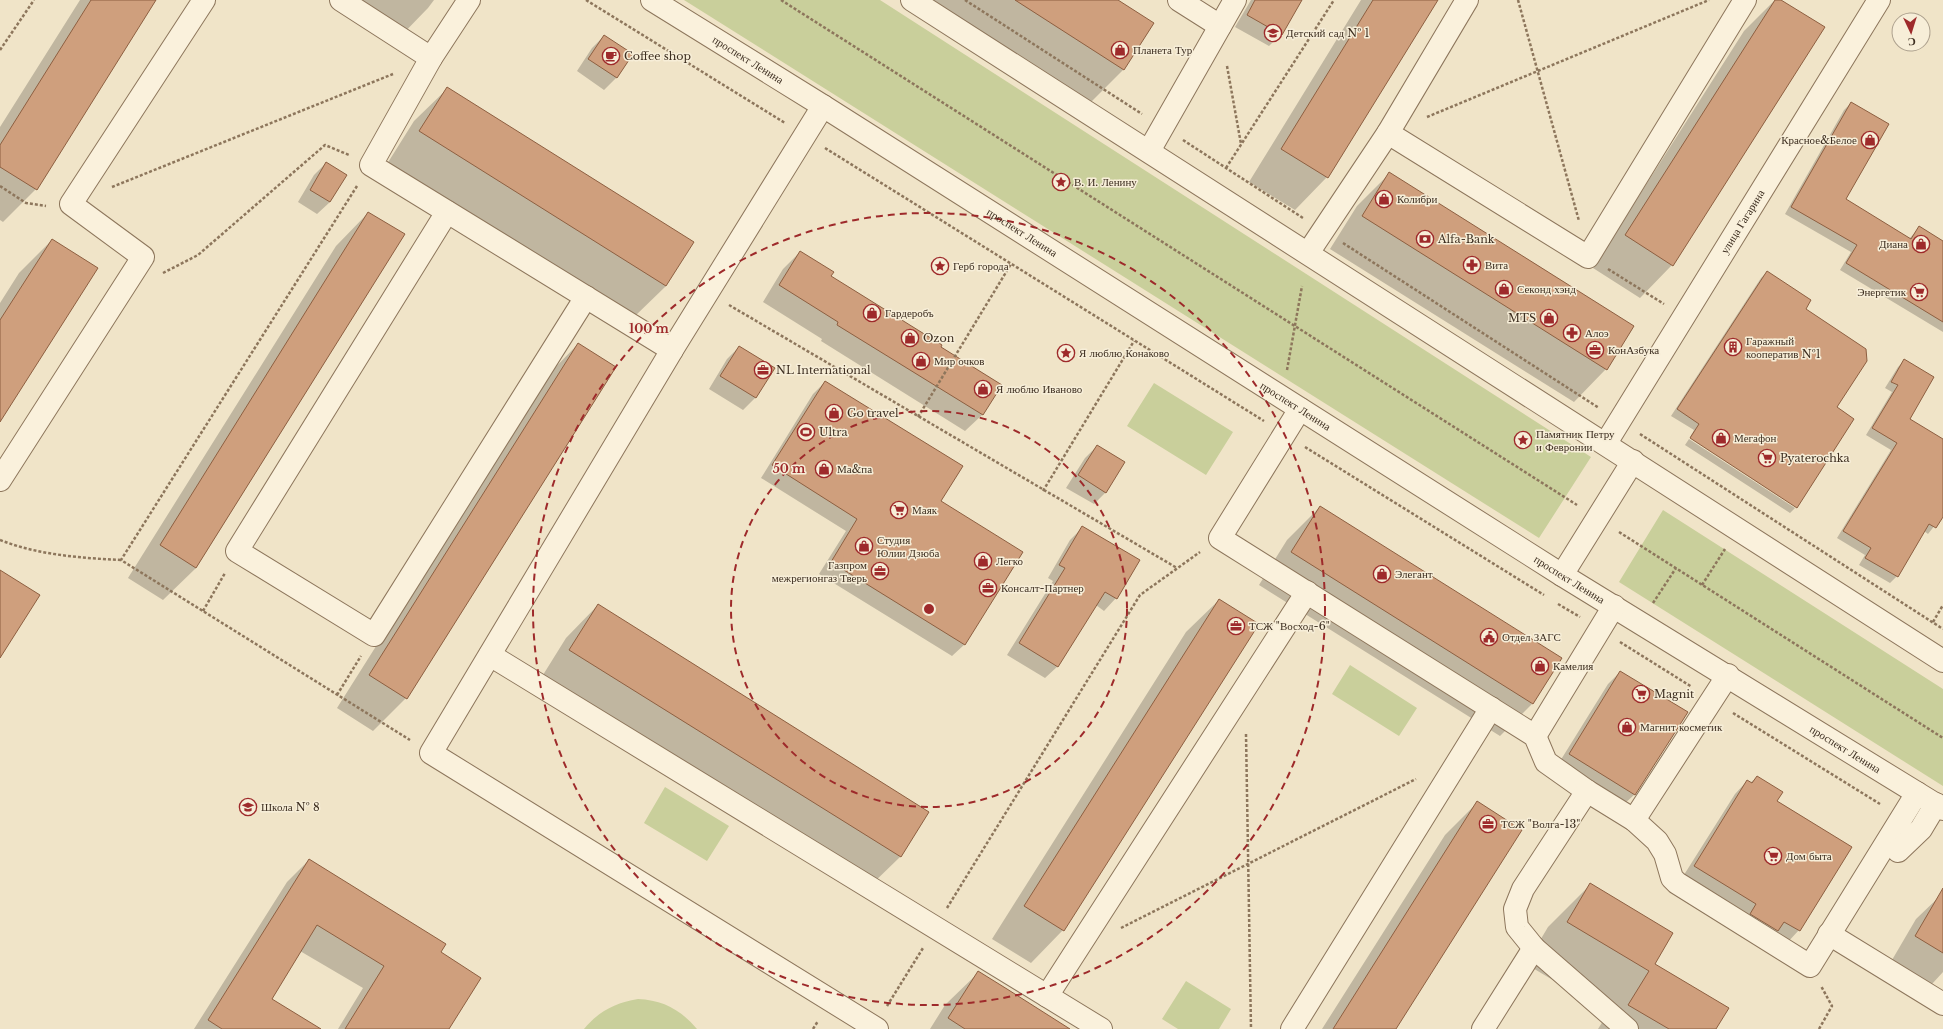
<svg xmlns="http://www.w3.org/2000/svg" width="1943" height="1029" font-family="'Libre Baskerville',serif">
<rect width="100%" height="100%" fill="#f0e4c8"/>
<path fill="#c9cf9b" d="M684,0H880L1591,457L1539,538Z
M1154,383L1233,432L1206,475L1127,426Z
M1663,510L1943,689V786L1619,582Z
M1350,665L1417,708L1399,736L1332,694Z
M665,787L729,826L707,861L644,823Z
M1186,981L1231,1009L1219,1029H1178L1162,1019Z
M638,999C663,1000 681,1010 697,1029H584C599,1011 615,1003 638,999Z"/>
<path fill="#0003" d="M80,0H155L36,189L3,222L0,220V127Z
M332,0H434L428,8L396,41Z
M931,0H1116L1124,69L1091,102Z
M1251,0H1301L1281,34L1269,46L1235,27Z
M1361,0H1437L1327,177L1295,210L1249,182Z
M1775,0H1780L1672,265L1640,298L1593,268L1744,31Z
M604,36L617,77L604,90L577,71L592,48Z
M447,89L666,286L633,318L387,164L414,121Z
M1851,103L1844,199L1909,239L1919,228L1943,242V332L1840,270L1851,252L1785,214L1844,110Z
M326,163L346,175L330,202L317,214L298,202L314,175Z
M1389,174L1606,369L1574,402L1330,249L1357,206Z
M368,213L404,235L196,568L163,600L128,578L336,246Z
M52,240L0,420V303L19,273Z
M800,252L829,277L1001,385L982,415L965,431L821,341L822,339L763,302L783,269Z
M1767,272L1805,310L1836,408L1796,506L1690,437L1694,430L1671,416L1761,278Z
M578,344L406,698L373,731L337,708L546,377Z
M739,347L773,368L755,398L743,410L709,389L727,359Z
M1904,361L1909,419L1943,440V515L1928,534L1924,531L1897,576L1890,583L1859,565L1865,555L1837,538L1891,450L1866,435L1892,392L1885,388L1898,367Z
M825,382L940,501L965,644L952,656L819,574L846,531L761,478L813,394Z
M1689,439L1795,508L1790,513L1685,445Z
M1097,446L1106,492L1094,504L1066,488L1085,458Z
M1320,507L1532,704L1500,736L1259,585L1287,540Z
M1082,528L1116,598L1104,611L1096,605L1058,666L1045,678L1007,655L1053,581L1048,578L1070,540Z
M1219,600L1063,930L1031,963L992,939L1186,632Z
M598,605L928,812L900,857L867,889L538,683L566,638Z
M1620,672L1635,794L1622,806L1557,766L1608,684Z
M1757,777L1776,801L1799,930L1787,943L1682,878L1735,794L1747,781L1750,783Z
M1478,802L1395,1029H1322L1445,835Z
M309,860L439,953L448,1029H338L363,988L300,951L270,999L319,1029H194L287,882Z
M1590,885L1653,964L1715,1029H1598L1608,1013L1526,964L1548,927Z
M1940,896L1943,898V972L1932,984L1892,960L1916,919Z
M978,973L1068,1029H930L945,1005Z"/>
<path fill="#cf9f7d" stroke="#8d5f41" d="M91,0H156L37,190L0,167V145Z
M1015,0H1118L1154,23L1124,70Z
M1255,0H1302L1282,35L1247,15Z
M1373,0H1438L1328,178L1281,149Z
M1775,0H1781L1825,27L1673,266L1625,235Z
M604,35L633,54L617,78L588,59Z
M447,87L694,242L666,286L419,131Z
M1851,102L1889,124L1846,199L1911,239L1919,226L1943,241V322L1846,263L1857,245L1791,207Z
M326,162L347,175L330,202L310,190Z
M1389,172L1634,326L1607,370L1362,216Z
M368,212L405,234L196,568L160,545Z
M52,239L98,268L0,422V320Z
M800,251L834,272L831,276L942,345L941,347L1002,385L983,415L837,325L838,322L779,285Z
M1767,271L1811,300L1806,309L1866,349L1867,361L1837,407L1854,419L1797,508L1690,438L1699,424L1677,409Z
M578,343L616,367L407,699L369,675Z
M739,346L775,368L756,398L720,376Z
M1904,359L1934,377L1910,419L1943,439V517L1936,528L1929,524L1898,577L1865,558L1871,548L1843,531L1897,443L1872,428L1898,385L1891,382Z
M825,381L963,466L941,501L1023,552L965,645L831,562L857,519L772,465Z
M1097,445L1125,462L1106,493L1078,475Z
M1320,506L1562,658L1533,704L1291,552Z
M1082,526L1140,560L1117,599L1105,592L1058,667L1019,643L1065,568L1059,565Z
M0,570L40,595L0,658Z
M1219,599L1259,624L1064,931L1024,906Z
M598,604L929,812L901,857L569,650Z
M1620,671L1688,712L1635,795L1569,754Z
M1757,776L1783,792L1777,801L1852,847L1800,931L1784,922L1778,931L1750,914L1756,904L1694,866L1747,780L1752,783Z
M1477,801L1522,830L1396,1029H1333Z
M309,859L446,944L441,952L481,978L449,1029H345L384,966L317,925L272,999L321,1029H222L208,1020Z
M1590,883L1673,933L1655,964L1729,1008L1716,1029H1669L1628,1005L1649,971L1567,922Z
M1943,888V953L1915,936Z
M978,971L1007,989L1070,1029H965L948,1018Z"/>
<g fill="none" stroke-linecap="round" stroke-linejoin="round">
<defs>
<g id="minor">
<path d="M341,0L431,58L469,0"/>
<path id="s1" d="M652,0L823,106L1562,575L1943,809"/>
<path d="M912,0L1943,661"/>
<path d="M1179,0L1220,26"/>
<path d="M431,58L371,165L672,350L823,106"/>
<path d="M1388,133L1588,257L1745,0"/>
<path d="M1149,151L1235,0"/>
<path d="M447,212L237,551L374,635L586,297"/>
<path d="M1308,253L1388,133L1467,0"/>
<path d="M672,350L431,753L877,1029"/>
<path d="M1300,409L1220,538L1535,736L1546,762L1587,791L1634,820L1657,841L1665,854L1672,878L1677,883L1810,966L1917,793"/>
<path id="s2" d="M1606,443L1879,0"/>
<path d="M0,480L143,257L71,204L204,0"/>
<path d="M1562,575L1633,461"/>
<path d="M490,655L1101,1029"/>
<path d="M1535,736L1614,606"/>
<path d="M1587,791L1523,889L1515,909L1517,927L1534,948L1627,1029"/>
<path d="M1634,820L1728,675"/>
<path d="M1898,851L1921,829L1936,804"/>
<path d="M1829,934L1943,1004"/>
<path d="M1047,996L1307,592"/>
<path d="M1292,1029L1491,708"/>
<path d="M1483,1029L1534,948"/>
</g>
</defs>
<use href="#minor" stroke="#8d765c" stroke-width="24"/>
<path stroke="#8d765c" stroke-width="2.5" stroke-dasharray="3 2" stroke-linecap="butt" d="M586,0L785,123
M781,0L1577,505
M965,0L1142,114
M1518,0L1579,221
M0,50L34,0
M1227,66L1241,144
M1427,117L1709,0
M1183,140L1303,218
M825,148L1264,421
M1226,168L1334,0
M0,186L26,203L46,206
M357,186L121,560L410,740
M112,187L393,74
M1343,243L1599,408
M1608,269L1664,304
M163,273L198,255L325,145L349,155
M729,305L1177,568
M1287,370L1302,286
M918,417L1011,264
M1640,434L1943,629
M1305,447L1544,595
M1043,491L1134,341
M1619,532L1943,738
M0,540C38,555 81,558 121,560
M1702,585L1725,549
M1653,603L1676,568
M1558,604L1580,617
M203,611L225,573
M1933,622L1943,605
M1620,642L1692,687
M337,695L361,656
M1733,713L1880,804
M1246,734L1251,1029
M947,908L1140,595L1200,552
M1121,928L1416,779
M887,1006L923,948
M813,1029L818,1021
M1819,1029L1832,1006L1821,986"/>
<use href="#minor" stroke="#faf1dc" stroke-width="22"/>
</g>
<g fill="none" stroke="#9e2a2b" stroke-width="2" stroke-dasharray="7 5">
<circle cx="929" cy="609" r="198"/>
<circle cx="929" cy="609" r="396"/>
</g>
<defs>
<symbol id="school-ring" viewBox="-11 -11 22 22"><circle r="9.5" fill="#f7eed8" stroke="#9e2a2b" stroke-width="1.5"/><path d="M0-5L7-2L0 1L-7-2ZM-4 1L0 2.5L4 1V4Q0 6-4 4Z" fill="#9e2a2b"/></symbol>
<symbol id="shop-ring" viewBox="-11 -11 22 22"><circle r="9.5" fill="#f7eed8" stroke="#9e2a2b" stroke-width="1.5"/><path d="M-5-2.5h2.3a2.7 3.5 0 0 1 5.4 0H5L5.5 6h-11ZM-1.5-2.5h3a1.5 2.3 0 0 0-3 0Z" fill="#9e2a2b"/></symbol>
<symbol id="cafe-ring" viewBox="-11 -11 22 22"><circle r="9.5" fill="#f7eed8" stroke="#9e2a2b" stroke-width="1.5"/><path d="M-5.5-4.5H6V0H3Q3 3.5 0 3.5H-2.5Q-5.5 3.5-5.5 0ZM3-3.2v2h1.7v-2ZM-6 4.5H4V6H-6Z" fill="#9e2a2b"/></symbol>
<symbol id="sight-ring" viewBox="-11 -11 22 22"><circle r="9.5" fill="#f7eed8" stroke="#9e2a2b" stroke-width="1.5"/><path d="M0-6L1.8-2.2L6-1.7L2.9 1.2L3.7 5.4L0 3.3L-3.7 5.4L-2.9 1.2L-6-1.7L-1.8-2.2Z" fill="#9e2a2b"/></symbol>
<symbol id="bank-ring" viewBox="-11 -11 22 22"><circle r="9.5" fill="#f7eed8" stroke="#9e2a2b" stroke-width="1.5"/><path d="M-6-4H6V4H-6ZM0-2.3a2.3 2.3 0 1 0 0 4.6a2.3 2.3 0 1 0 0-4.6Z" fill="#9e2a2b"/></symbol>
<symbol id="pharmacy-ring" viewBox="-11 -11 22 22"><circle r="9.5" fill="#f7eed8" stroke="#9e2a2b" stroke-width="1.5"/><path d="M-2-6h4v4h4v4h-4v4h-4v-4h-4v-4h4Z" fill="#9e2a2b"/></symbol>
<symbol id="supermarket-ring" viewBox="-11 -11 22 22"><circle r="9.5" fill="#f7eed8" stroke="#9e2a2b" stroke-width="1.5"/><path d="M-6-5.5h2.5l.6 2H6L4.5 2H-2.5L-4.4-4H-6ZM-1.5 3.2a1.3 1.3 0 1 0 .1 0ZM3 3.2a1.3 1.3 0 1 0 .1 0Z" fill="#9e2a2b"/></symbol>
<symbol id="building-ring" viewBox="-11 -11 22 22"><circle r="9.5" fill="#f7eed8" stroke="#9e2a2b" stroke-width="1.5"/><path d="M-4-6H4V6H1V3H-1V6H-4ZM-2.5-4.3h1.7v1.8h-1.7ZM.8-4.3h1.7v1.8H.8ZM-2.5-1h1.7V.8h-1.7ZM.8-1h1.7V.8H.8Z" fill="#9e2a2b"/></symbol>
<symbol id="office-ring" viewBox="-11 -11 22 22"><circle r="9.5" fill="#f7eed8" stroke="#9e2a2b" stroke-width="1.5"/><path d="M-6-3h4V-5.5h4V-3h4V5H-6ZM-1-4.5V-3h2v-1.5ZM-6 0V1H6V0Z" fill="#9e2a2b"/></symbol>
<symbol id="stadium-ring" viewBox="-11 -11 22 22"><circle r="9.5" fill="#f7eed8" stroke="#9e2a2b" stroke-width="1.5"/><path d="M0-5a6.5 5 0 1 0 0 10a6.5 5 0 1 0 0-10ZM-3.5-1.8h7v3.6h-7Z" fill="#9e2a2b"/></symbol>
<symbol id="civic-ring" viewBox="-11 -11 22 22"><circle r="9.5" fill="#f7eed8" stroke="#9e2a2b" stroke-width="1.5"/><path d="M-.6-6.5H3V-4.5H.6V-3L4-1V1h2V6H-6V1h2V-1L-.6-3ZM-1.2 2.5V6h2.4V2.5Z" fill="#9e2a2b"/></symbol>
</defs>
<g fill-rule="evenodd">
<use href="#school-ring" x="1263" y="23" width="20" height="20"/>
<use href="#shop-ring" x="1110" y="40" width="20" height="20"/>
<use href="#cafe-ring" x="601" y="46" width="20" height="20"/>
<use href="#shop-ring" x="1860" y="130" width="20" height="20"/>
<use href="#sight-ring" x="1051" y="172" width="20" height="20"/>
<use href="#shop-ring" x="1374" y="189" width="20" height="20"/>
<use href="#bank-ring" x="1415" y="229" width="20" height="20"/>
<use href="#shop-ring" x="1911" y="234" width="20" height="20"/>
<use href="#pharmacy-ring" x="1462" y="255" width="20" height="20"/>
<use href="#sight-ring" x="930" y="256" width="20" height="20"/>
<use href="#shop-ring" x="1494" y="279" width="20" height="20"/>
<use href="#supermarket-ring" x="1909" y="282" width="20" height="20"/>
<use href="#shop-ring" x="862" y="303" width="20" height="20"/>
<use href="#shop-ring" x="1539" y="308" width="20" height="20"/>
<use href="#pharmacy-ring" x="1562" y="323" width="20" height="20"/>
<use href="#shop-ring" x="900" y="328" width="20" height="20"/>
<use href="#building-ring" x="1723" y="337" width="20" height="20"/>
<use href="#office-ring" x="1585" y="340" width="20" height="20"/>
<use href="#sight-ring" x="1056" y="343" width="20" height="20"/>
<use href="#shop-ring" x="911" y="351" width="20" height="20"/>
<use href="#office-ring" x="753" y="360" width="20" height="20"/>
<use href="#shop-ring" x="973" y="379" width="20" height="20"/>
<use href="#shop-ring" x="824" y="403" width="20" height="20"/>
<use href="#stadium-ring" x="796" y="422" width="20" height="20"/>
<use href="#shop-ring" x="1711" y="428" width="20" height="20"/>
<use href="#sight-ring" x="1513" y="430" width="20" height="20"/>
<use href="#supermarket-ring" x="1757" y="448" width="20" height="20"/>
<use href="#shop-ring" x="814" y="459" width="20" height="20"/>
<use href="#supermarket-ring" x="889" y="500" width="20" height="20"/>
<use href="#shop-ring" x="854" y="536" width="20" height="20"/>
<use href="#shop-ring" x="973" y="551" width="20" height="20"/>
<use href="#office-ring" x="870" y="561" width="20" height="20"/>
<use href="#shop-ring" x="1372" y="564" width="20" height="20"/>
<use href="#office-ring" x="978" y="578" width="20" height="20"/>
<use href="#office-ring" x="1226" y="616" width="20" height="20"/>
<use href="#civic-ring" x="1479" y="627" width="20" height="20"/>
<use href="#shop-ring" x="1530" y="656" width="20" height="20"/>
<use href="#supermarket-ring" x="1631" y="684" width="20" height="20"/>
<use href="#shop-ring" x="1617" y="717" width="20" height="20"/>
<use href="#school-ring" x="238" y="797" width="20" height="20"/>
<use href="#office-ring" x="1478" y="814" width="20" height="20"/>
<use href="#supermarket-ring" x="1763" y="846" width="20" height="20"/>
</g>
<g text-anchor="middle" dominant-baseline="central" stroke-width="3" stroke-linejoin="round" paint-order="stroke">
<g font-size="11" fill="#3d2e20" stroke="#f7eed8" text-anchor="start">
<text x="1286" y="33">Детский сад № 1</text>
<text x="1133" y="50">Планета Тур</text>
<text x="624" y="56">Coffee shop</text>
<text x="1857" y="140" text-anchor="end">Красное&amp;Белое</text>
<text x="1074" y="182">В. И. Ленину</text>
<text x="1397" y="199">Колибри</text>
<text x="1438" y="239">Alfa-Bank</text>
<text x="1908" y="244" text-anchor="end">Диана</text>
<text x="1485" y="265">Вита</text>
<text x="953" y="266">Герб города</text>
<text x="1517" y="289">Секонд хэнд</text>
<text x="1906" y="292" text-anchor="end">Энергетик</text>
<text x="885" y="313">Гардеробъ</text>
<text x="1536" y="318" text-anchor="end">MTS</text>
<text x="1585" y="333">Алоэ</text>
<text x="923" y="338">Ozon</text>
<text x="1746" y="341">Гаражный<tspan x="1746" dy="13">кооператив №1</tspan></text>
<text x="1608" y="350">КонАзбука</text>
<text x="1079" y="353">Я люблю Конаково</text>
<text x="934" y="361">Мир очков</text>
<text x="776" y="370">NL International</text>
<text x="996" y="389">Я люблю Иваново</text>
<text x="847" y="413">Go travel</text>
<text x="819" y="432">Ultra</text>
<text x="1536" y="434">Памятник Петру<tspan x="1536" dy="13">и Февронии</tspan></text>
<text x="1734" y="438">Мегафон</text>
<text x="1780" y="458">Pyaterochka</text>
<text x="837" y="469">Ма&amp;па</text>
<text x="912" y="510">Маяк</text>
<text x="877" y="540">Студия<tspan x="877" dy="13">Юлии Дзюба</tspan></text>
<text x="996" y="561">Легко</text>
<text x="867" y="565" text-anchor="end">Газпром<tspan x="867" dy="13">межрегионгаз Тверь</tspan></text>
<text x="1395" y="574">Элегант</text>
<text x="1001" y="588">Консалт-Партнер</text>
<text x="1249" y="626">ТСЖ "Восход-6"</text>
<text x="1502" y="637">Отдел ЗАГС</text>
<text x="1553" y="666">Камелия</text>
<text x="1654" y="694">Magnit</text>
<text x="1640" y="727">Магнит косметик</text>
<text x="261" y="807">Школа № 8</text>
<text x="1501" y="824">ТСЖ "Волга-13"</text>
<text x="1786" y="856">Дом быта</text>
</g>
<g font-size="11" fill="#3d2e20" stroke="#f7eed8">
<text stroke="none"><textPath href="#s1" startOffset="113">проспект Ленина</textPath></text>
<text stroke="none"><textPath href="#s2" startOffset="260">улица Гагарина</textPath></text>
<text stroke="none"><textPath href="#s1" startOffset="437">проспект Ленина</textPath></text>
<text stroke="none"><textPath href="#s1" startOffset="761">проспект Ленина</textPath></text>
<text stroke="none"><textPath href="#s1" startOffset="1085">проспект Ленина</textPath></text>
<text stroke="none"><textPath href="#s1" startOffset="1409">проспект Ленина</textPath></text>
</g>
</g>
<circle cx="929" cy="609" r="6" fill="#9e2a2b" stroke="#f7eed8" stroke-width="2"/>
<g font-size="12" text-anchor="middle" font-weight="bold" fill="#9e2a2b" stroke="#f7eed8" stroke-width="3" stroke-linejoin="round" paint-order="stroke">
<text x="649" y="333">100 m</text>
<text x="789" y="473">50 m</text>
</g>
<g transform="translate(1911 32) rotate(176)"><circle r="19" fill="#f7eed8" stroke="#ada18e"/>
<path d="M0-3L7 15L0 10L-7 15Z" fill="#9e2a2b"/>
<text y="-6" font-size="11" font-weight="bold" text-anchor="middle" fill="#3d2e20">С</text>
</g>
</svg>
